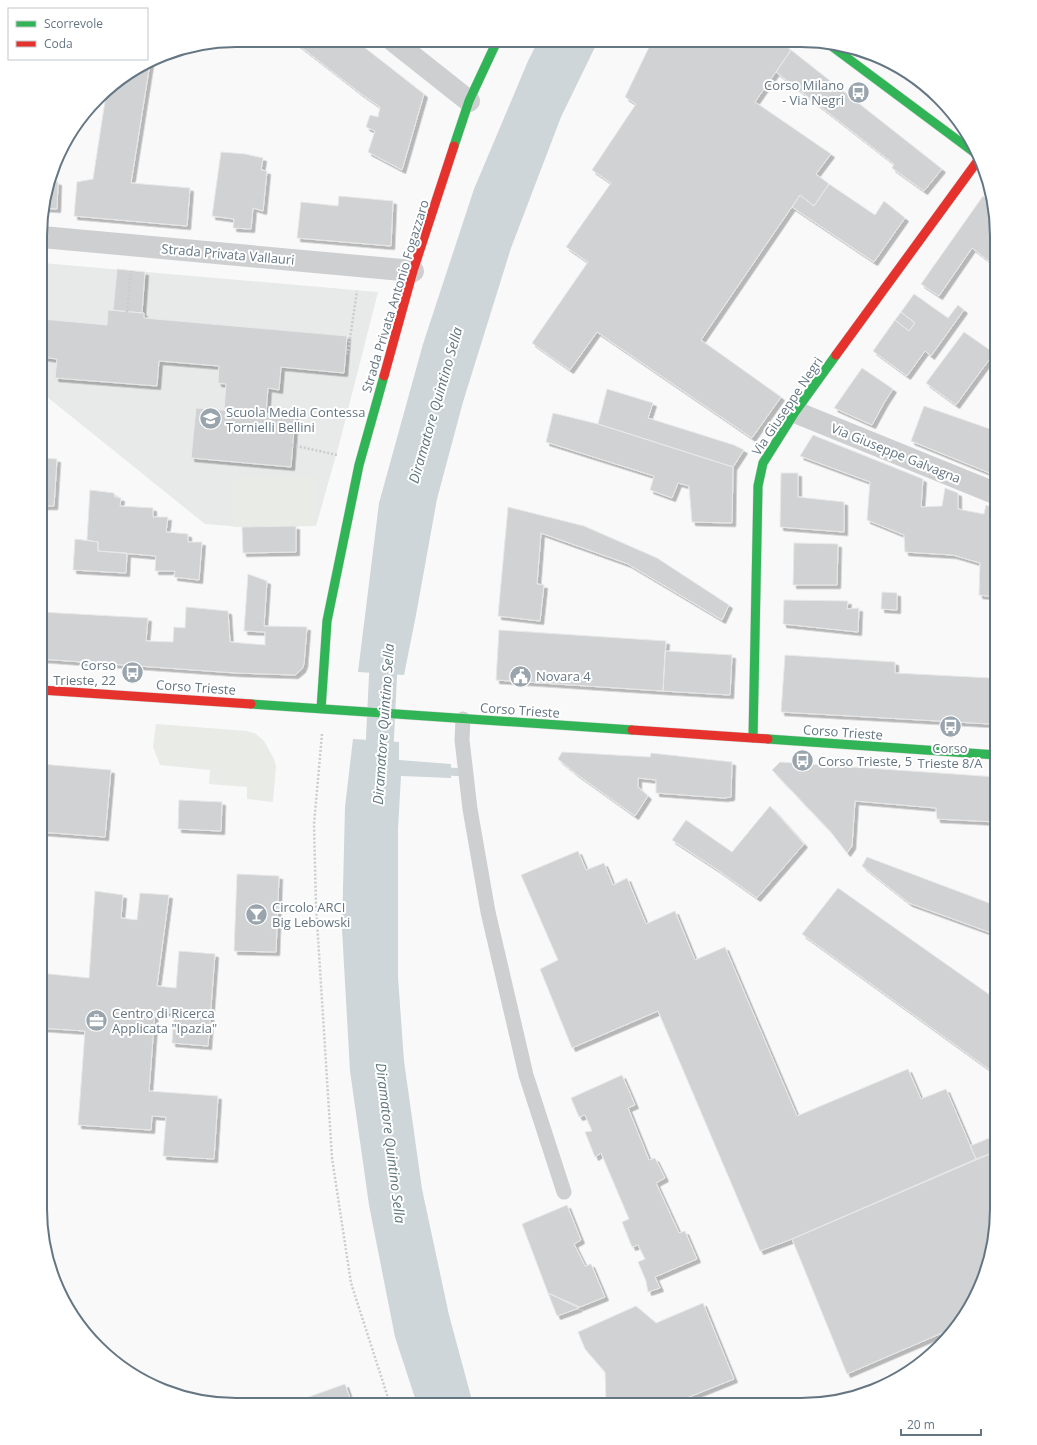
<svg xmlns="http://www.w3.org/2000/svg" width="1037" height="1445" font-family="'Open Sans',sans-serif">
<defs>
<filter id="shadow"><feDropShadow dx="3.5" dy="3.5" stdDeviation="0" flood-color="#0004"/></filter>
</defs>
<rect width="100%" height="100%" fill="#f9f9f9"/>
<path fill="#e8e9e9" d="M42,263L378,292L339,445L316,526L242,527L205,524L41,392Z"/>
<path fill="#e8ebe6" d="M233,478H316V526L233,527Z
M156,724L247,731L256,734L264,741L274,759L276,766L273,802L247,799V787L209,784L210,770L160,765L153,747Z"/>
<path fill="#ced6d9" d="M538,41H598L561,117L511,248L463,402L437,499L416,615L404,675L358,672L379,503L423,344L474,189L528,61Z
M353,739L399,742V760L451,764V778L401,776L398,829V977L404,1061L422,1189L449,1315L473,1404H417L395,1337L369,1205L350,1071L342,929L345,807Z"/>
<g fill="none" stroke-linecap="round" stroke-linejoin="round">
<path stroke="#ced6d9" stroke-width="8" d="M440,771L457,772"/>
<path stroke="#ced6d9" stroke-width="28" d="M378,779L383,676L388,636"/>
</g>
<path fill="#d0d2d3" stroke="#e8e8e8" filter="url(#shadow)" d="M292,40H355L424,94L402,170L368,152L375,131L366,127L370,115L378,117L380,107L360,93Z
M652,41L780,42L791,50L755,102L831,154L816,174L829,184L814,206L800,195L701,340L781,397L752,438L597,332L570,370L532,343L588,262L566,247L611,183L592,170L636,104L625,97Z
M791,50L942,169L924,191L892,168L894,164L776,72Z
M150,63L131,183L190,188L187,226L74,216L77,182L93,179L107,88Z
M221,152L245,154L263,158L261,170L267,171L263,211L253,208L251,229L233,228L234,219L212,216Z
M51,181L58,182L57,209L42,208Z
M829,184L875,215L884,201L905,218L874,262L792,207L800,195L814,206Z
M339,196L393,201L391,246L297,238L301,202L338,206Z
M983,196L989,201L997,235V267L972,248L939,296L921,284Z
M117,269L145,272L142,313L113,310Z
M914,294L948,318L958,305L964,310L931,356L925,351L907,376L873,351L895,320L909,331L915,323L901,312Z
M108,310L144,313V318L347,336L344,373L281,367L279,390L268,388L266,414L224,410L226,384L218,383L219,366L159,361L157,386L55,378L57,359L41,357L42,319L107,325Z
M901,312L915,323L909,331L895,320Z
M964,332L994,353L956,405L926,383Z
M862,368L893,389L884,403L872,425L834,408Z
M607,389L653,403L648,418L734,445L744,450L733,467L598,424Z
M924,406L990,429L997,419V476L911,441Z
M196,408L295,416L291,467L191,458Z
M553,413L598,424L733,467L732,523L692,522L689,486L678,483L672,498L650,490L654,476L546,442Z
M813,435L923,479L921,507L942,506L945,488L958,493V509L984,514L986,505L997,510V597L979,595L980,563L953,555L905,552L904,535L867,520L870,482L800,456Z
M41,458L57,459L54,506H41Z
M781,473H798V497L844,502V532L780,527Z
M90,490L114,493L115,497L121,498L120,506L153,508V517H168L166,532L188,534V542H202L199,580L174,577L175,571H155L156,556L98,551V542L87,540Z
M508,507L584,526L657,558L729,605L722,620L628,564L541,533L537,584L544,585L540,621L498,616Z
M296,526V552L243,553L242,527Z
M75,539L98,542V551L127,553L126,573L73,570Z
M794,543L838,544L837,585H793Z
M248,574L267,581L264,626L307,627L304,664L302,669L295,675L236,673L41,659V612L148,618L146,641L173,642L174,627L185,628L186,607L228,611L230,642L265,645V632L244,631Z
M882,592L897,593V610L881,609Z
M784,600L848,601L847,609L859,608L858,632L783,624Z
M499,630L666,641L663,691L496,680Z
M665,651L732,655L730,695L663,691Z
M785,655L895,662V673L991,678V724L781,712Z
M562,752L650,757L651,753L732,762L731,797L724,798L656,793V780L638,778V787L648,796L635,816L575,773L558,759Z
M780,762L997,777V822L937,819L936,808L855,801L852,846L847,853L830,831L772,770Z
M41,764L111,770L105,837L41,832Z
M179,800L222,802L221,831L178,829Z
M770,806L804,844L757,898L718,870L672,840L686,820L732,852Z
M578,851L586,870L604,863L613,885L627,878L646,924L675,911L695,960L725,947L797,1116L908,1069L921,1099L946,1089L976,1159L792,1239L760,1251L658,1011L572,1048L540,969L558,960L521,875Z
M867,857L997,906V935L909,903L862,866Z
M237,874L279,876L276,952L234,951Z
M838,888L997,1000V1075L802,934Z
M95,891L123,895L121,918L137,920L140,893L169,895L157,986L176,988L179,951L215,954L208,1046L172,1043L174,1013L155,1011L149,1091L218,1096L214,1159L163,1156L166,1117L152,1116L151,1130L78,1125L85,1031L40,1028V973L89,978Z
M622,1075L635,1105L628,1108L649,1160L655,1158L665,1178L656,1183L679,1233L685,1231L697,1259L655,1277L660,1288L648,1292L646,1281L638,1262L645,1259L638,1245L632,1247L622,1222L629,1219L601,1153L595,1157L585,1132L592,1131L585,1115L579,1117L571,1098Z
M997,1135V1151L976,1159L970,1146Z
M997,1151V1222L987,1272L964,1318L956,1327L847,1374L792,1239Z
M567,1205L581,1240L574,1244L585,1266L591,1264L605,1297L580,1307L548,1293L522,1224Z
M548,1293L579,1308L557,1316Z
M703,1303L734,1379L669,1405L609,1404L606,1401L605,1372L585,1349L578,1332L636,1306L656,1323Z
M345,1384L352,1404H289Z"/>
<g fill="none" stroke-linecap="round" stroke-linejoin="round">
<defs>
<path id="fast" d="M826,42L979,156
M454,146L469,101L497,41
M251,704L632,730
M321,709L327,621L359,465L384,376
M753,738L758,486L763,463L795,412L836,355
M768,739L997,755"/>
<path id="jam" d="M836,355L979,159
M384,376L413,271L454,146
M41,690L251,704
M632,730L768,739"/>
</defs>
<use href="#fast" stroke="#d5d6d7" stroke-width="10"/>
<use href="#jam" stroke="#d5d6d7" stroke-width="10"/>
<path stroke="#cbcccd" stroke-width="2.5" stroke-dasharray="2 2" stroke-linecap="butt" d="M127,312L131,271
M346,354L348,352L357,291
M292,445L337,455
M322,734L314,824L316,906L332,1158L351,1283L390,1404"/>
<path stroke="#cecfd0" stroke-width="15" d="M463,719L462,740L470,809L488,912L526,1075L564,1192"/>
<path stroke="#cecfd0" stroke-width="22" d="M392,40L469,101
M42,237L413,271
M795,412L997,494"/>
<use href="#fast" stroke="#30b455" stroke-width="9"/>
<use href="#jam" stroke="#e5322d" stroke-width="9"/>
</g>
<defs>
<symbol id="bus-disc" viewBox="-11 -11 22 22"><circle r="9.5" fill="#99a4ac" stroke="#fff"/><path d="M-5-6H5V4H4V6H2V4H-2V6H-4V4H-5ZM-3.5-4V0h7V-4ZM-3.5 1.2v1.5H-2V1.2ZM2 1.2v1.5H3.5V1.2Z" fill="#fff"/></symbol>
<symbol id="school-disc" viewBox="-11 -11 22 22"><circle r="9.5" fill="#99a4ac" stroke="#fff"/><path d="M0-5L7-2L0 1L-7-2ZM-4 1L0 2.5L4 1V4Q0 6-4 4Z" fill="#fff"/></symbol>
<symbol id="civic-disc" viewBox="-11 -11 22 22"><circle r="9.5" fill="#99a4ac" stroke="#fff"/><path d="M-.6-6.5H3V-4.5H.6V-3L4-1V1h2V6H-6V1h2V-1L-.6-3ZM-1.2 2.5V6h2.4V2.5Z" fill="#fff"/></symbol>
<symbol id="bar-disc" viewBox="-11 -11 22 22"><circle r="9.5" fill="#99a4ac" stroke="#fff"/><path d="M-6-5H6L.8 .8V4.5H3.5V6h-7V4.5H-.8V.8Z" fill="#fff"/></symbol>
<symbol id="office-disc" viewBox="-11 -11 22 22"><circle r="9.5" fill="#99a4ac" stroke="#fff"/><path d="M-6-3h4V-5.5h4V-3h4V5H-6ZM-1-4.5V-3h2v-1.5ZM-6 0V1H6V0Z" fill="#fff"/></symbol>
</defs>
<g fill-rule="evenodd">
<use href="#bus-disc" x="846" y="80" width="25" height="25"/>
<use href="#school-disc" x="198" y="406" width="25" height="25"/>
<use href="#bus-disc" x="120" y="660" width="25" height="25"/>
<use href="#civic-disc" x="508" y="664" width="25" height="25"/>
<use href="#bus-disc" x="938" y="714" width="25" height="25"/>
<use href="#bus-disc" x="790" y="748" width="25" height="25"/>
<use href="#bar-disc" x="244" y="902" width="25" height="25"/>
<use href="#office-disc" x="84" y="1008" width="25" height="25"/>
</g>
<g text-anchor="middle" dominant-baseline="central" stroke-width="4" stroke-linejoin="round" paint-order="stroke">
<g font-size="13" fill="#657683" stroke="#fff" text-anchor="start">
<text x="844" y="85" text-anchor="end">Corso Milano<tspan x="844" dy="15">- Via Negri</tspan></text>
<text x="226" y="412">Scuola Media Contessa<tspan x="226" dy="15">Tornielli Bellini</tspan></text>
<text x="116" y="665" text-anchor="end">Corso<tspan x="116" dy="15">Trieste, 22</tspan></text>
<text x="536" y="676">Novara 4</text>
<text x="950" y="748" text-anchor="middle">Corso<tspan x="950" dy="15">Trieste 8/A</tspan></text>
<text x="818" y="761">Corso Trieste, 5</text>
<text x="272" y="907">Circolo ARCI<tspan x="272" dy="15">Big Lebowski</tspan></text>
<text x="112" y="1013">Centro di Ricerca<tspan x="112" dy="15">Applicata "Ipazia"</tspan></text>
</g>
<g font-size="13" fill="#657683" stroke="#fff">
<text transform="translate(228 254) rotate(5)">Strada Privata Vallauri</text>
<text transform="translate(395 296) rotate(-73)">Strada Privata Antonio Fogazzaro</text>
<text transform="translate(787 406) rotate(-56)">Via Giuseppe Negri</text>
<text transform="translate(896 453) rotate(22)">Via Giuseppe Galvagna</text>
<text transform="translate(196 687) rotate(4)">Corso Trieste</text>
<text transform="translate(520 710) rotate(4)">Corso Trieste</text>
<text transform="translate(843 732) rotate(4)">Corso Trieste</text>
</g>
<g font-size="14" font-style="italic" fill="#60757c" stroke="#fff">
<text transform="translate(435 405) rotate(-74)">Diramatore Quintino Sella</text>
<text transform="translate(383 724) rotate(-86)">Diramatore Quintino Sella</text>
<text transform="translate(391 1143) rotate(83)">Diramatore Quintino Sella</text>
</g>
</g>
<path d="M0 0H1037V1445H0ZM236 47H801A189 189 0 0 1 990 236V1209A189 189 0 0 1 801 1398H236A189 189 0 0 1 47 1209V236A189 189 0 0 1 236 47Z" fill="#fff" fill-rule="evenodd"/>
<path fill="none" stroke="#657683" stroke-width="2" d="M236 47H801A189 189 0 0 1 990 236V1209A189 189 0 0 1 801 1398H236A189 189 0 0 1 47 1209V236A189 189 0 0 1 236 47Z"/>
<rect x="8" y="8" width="140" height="52" fill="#ffffff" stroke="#c1c8cd"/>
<rect x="16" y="21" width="20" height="6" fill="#30b455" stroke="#c1c8cd"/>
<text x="44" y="28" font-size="12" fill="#657683">Scorrevole</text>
<rect x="16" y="41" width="20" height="6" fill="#e5322d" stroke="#c1c8cd"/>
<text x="44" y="48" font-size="12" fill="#657683">Coda</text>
<path d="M901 1429v6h80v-6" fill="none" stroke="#657683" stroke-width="2"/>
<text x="907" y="1429" font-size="12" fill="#657683" stroke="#ffffff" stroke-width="3" paint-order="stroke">20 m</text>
</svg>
